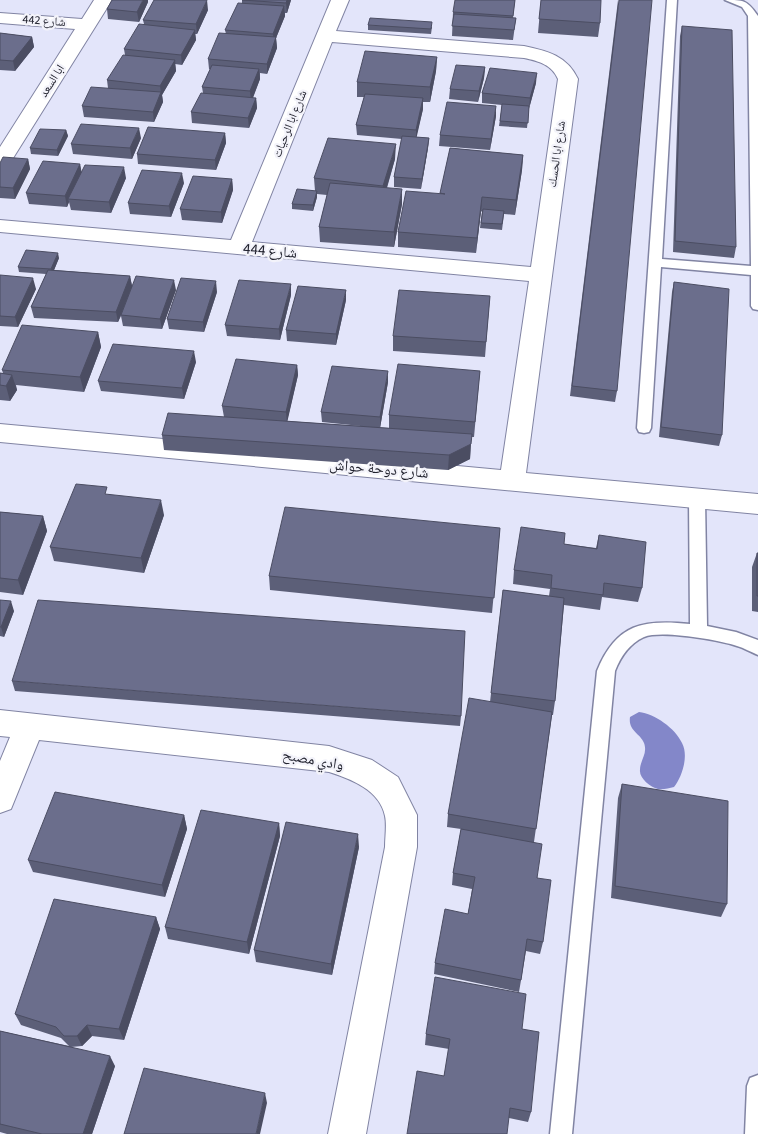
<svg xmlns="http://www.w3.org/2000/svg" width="758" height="1134" font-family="'Source Sans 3','Noto Naskh Arabic',sans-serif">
<rect width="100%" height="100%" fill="#e3e5fa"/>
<path fill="#8387c9" d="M639,712C655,714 675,728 682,743C689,756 682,777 674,787C669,788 663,790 658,789C650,787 639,778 640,770C640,760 648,754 644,743C640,733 628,731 630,717Z"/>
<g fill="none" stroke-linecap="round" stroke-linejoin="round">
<defs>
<path id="lane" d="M667,0H677L662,259L751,266L748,16L742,7L725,0C744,0 747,0 758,16V310L753,309L751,306V275L661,267L651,428L649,432L644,433L639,432L637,428Z
M697,492L702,494L705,498L707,626L736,632L758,640V655C751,652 744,648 737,646C718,640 662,630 644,637C629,644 621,656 615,671L572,1134H550L597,671C616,624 643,619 690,624L689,498L692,494Z
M758,1075V1134H745L747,1086L750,1078Z"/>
<path id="street" d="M94,0H112L10,163L7,167L0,169V147L75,29L0,23V13L82,19Z
M331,0H349L336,31L524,46C548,51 567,56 578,79L526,473L758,494V514L0,442V424L501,470L529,281L0,232V220L231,240ZM332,42L524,58C539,61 552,65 558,79L531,267L252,242Z
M0,710L329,746L372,760L398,777L417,815V847L366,1134H328L385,847C385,837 387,825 385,816C380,790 351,779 329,772L39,740L11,809L0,813V761L10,737L0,736Z"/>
</defs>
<use href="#lane" stroke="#8184a3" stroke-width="3"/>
<use href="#street" stroke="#8184a3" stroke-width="2"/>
<use href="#lane" fill="#fff" fill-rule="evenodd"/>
<use href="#street" fill="#fff" fill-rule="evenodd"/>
</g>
<path fill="#5c5f78" d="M242,0H291L287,13H285V16L276,38L277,48L267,74L260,73V79L253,98H256L257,108L249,128L192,123L191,112L203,93L202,87L210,69H209L208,59L226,34L225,30L242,3Z
M515,0L513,18H516L513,40L452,36L453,12Z
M541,0L600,23L598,37L538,33Z
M618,0L617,391L615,402L570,396Z
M148,2L139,22L108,19L107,9Z
M208,10L197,34H195L196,40L182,65L175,64L176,71L162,95L163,102L154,122L84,117L82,106L108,88L107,80L125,55L124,49L144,24L143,20Z
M368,25L432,27L431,34L368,30Z
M682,26L736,247L734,258L673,252L680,36Z
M0,33L32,37L34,47L15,71L0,70Z
M437,57L436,71L430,102H423V109L416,137L429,138L428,148L421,189L394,187V177L402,139L357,135L356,125L364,97H357V82Z
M485,67L484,78L478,102L449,99L450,89Z
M536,83L529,108L527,128L499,126L502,105L482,103V93Z
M496,116L490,150L439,146L440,135Z
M66,130L68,136L58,156L31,154L30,148Z
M225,133L226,143L216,170L138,164L137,154Z
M141,138L132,159L73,154L71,144Z
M450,148L523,155L522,170L515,215L504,214L502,230L480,228L482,212L481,211L476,253L398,247V232L440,194Z
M28,159L30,169L15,199L0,198V163Z
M395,159L387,188L402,204L394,247L320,242L319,227L327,195L317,194V197L313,211L292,209V204L315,191L314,178Z
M80,164L81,172L126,178L111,213L71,210L69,202L67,207L29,204L26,193Z
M232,179L233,190L222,223L182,220L180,209Z
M184,183L171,217L130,214L128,203Z
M59,258L54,270L130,276L132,286L176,290L162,329L123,326L121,316L118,322L34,318L31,307L46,274L19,272L18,267Z
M0,275L36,289L18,327L0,326Z
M674,282L722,435L719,446L659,437L672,292Z
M217,292L204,332L169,329L167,319Z
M291,295L280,340L227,336L225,325Z
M490,296L485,357L393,351V336Z
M346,300L336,345L287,341L286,330Z
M98,332L101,347L84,392L16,385L17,390L10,401L0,400V373H3L2,370Z
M196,362L184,399L101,391L98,381Z
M297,365L298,375L287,421L389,428V415L480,371L474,437H471L470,459L448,470L164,450L162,435L224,417L222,406Z
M388,382L380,428L322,422L321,412Z
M109,494L164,515L144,573L54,561L50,547Z
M0,512L43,516L47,531L23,595L0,592Z
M500,528L492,613L270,590L269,576Z
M599,535L642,588L638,602L602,597L600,610L564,605L555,701L553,715H552L534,842L543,942L540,954L526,951L519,992L434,974L435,963L468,914L472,889L452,885L453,873L461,829L447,827L448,814L490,702L503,590L549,596L550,589L513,584L514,570L564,544L596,548Z
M757,553H758V612L752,611V567Z
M0,600L14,611L4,637L0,636Z
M12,681L461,716L460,726L15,691Z
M622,784L727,904L721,917L611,898L618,798Z
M184,815L187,829L165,897L33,872L28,860Z
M279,823L280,836L249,954L168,939L165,927Z
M359,847L332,975L256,962L254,950Z
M156,917L160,929L124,1040L92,1036L82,1046L71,1047L115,1066L92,1134H7L0,1132V1031L69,1046L61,1038L21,1025L15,1014Z
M522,1029L531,1112L528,1122L509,1118L444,1076L449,1049L425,1045L426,1034Z"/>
<path fill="#4b4d62" d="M143,0H148V2L139,22L137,12Z
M207,0L208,10L197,34L196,24Z
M287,0H291L287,13L286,3Z
M284,6L285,16L276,38L277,48L267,74V64L274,44L273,34Z
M195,30L196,40L182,65L181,55Z
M32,37L34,47L15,71L13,61Z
M437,57L436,71L430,102V87Z
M175,60L176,71L162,95L163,102L154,122L153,112L161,93L160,86Z
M485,67L484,78L478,102L479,91Z
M259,69L260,79L251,102L250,91Z
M537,73L536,83L529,109L530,98Z
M256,98L257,108L249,128L248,118Z
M423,98V109L416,140V130Z
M496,106V116L490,150L491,139Z
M139,128L141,138L132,159L130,148Z
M66,130L68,136L58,156L57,150Z
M225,133L226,143L216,170L215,160Z
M429,138L428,148L421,189L422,179Z
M396,144L395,159L383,200V186Z
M523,155L522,170L515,215L516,200Z
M28,159L30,169L15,199L13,188Z
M80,164L82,174L68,199L69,202L67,207L65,196Z
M124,167L126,178L111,213L109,202Z
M182,173L184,183L171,217L169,206Z
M232,179L233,190L222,223L221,212Z
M402,189V204L394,247V232Z
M317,191V197L313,211V205Z
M482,197L481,211L476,253L477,238Z
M58,253L59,258L52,275L51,269Z
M130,276L132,286L118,322L116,312Z
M33,278L36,289L18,327L15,317Z
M174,280L176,290L162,329L160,319Z
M216,281L217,292L204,332L203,322Z
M291,284V295L280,340L279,329Z
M346,290V300L336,345V334Z
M98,332L101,347L84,392L80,377Z
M194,351L196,362L184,399L182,388Z
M297,365L298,375L287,423L286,412Z
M388,371V382L380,428V417Z
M12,375L17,390L10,401L6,386Z
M471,444L470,459L448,470L449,455Z
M161,500L164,515L144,573L141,558Z
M43,516L47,531L23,595L18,580Z
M11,601L14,611L4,637L1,627Z
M184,815L187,829L165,897L162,885Z
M279,823L280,836L249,954L247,942Z
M358,834L359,847L332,975L331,964Z
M156,917L160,929L124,1040L119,1029Z
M87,1025L92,1036L82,1046L77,1036Z
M110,1056L115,1066L92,1134H83Z
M265,1093L267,1103L260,1134H256Z"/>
<path fill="#6b6e8c" stroke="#4b4d62" d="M112,0H143L137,12L107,9Z
M154,0H207L196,24L143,20Z
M242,0H287L286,3Z
M455,0H515L513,16L453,12Z
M541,0H601L600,23L539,19Z
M619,0H652L617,391L572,386Z
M238,3L284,6L273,34L225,30Z
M454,14L516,18L514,30L452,26Z
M370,18L432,22L431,29L368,25Z
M139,24L195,30L181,55L124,49Z
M682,26L732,30L736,247L675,241Z
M0,33L32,37L13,61L0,60Z
M219,33L276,37L267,64L208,59Z
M365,51L437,57L430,87L357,82Z
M123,55L175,60L160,86L107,80Z
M212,65L259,69L250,91L202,87Z
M456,65L485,67L479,91L450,89Z
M490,68L537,73L530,98L482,93Z
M91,87L161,92L153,112L82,106Z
M201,93L256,98L248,118L191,112Z
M365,94L423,98L416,130L356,125Z
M447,102L496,106L491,139L440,135Z
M502,104L529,106L528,123L500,121Z
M81,124L139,128L130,148L71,144Z
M148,127L225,133L215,160L137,154Z
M40,129L66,130L57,150L30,148Z
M402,136L429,138L422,179L394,177Z
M328,138L396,144L383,186L314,178Z
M450,148L523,155L516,200L482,197L477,238L398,232L406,191L445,194L440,193Z
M3,157L28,159L13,188L0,187V163Z
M43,161L80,164L65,196L26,193Z
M85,165L124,167L109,202L68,199Z
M142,170L182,173L169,206L128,203Z
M193,176L232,179L221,212L180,209Z
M330,183L402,189L394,232L319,227Z
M297,189L317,191L313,205L292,204Z
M483,209L504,211L502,224L481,223Z
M26,250L58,253L51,269L18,267Z
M48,270L130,276L116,312L31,307Z
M0,275L33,278L15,317L0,316Z
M136,276L174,280L160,319L121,315Z
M181,278L216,281L203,322L167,319Z
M239,280L291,284L279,329L225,325Z
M674,282L729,289L722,435L661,427Z
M298,286L346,290L336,334L286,330Z
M399,290L490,296L486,342L393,336Z
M22,325L98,332L80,377L2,370Z
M113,344L194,351L182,388L98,381Z
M236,359L297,365L286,412L222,406Z
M398,364L480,371L475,422L389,415Z
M332,366L388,371L380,417L321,412Z
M0,373L12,375L6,386L0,385Z
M168,413L472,434L471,444L449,455L162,435Z
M76,484L107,487L105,494L161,500L141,558L50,547Z
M285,507L500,528L494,598L269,576Z
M0,512L43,516L18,580L0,578Z
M521,527L565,533L564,544L597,549L599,535L646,542L642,588L604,583L603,595L551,588L552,575L514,570Z
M757,553H758V596H757Z
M503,590L564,598L555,701L491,693Z
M0,600L11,601L1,627H0Z
M38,600L465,631L461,716L12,681Z
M469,698L552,712L536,829L448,814Z
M622,784L728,801L727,904L615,886Z
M55,792L184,815L162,885L28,860Z
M201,810L279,823L247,942L165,927Z
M286,822L358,834L331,964L254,950Z
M461,829L542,844L537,878L551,880L543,942L527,939L521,980L435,963L445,909L468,914L475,877L453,873Z
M54,899L156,917L119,1029L87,1025L77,1036H64L56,1027L15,1014Z
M435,977L526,994L522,1029L539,1032L531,1112L510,1108L507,1134H407L417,1071L444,1076L450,1039L426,1034Z
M0,1031L110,1056L83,1134H42L0,1124Z
M144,1068L265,1093L256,1134H124Z"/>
<g text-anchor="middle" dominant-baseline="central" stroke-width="4.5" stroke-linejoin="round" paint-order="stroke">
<g font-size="12" fill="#21222e" stroke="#f3f3fa">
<text transform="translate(44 21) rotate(4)">شارع 442</text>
<text transform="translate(52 81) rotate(-58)">ابا السعد</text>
<text transform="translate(290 124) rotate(-68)">شارع ابا الرحيات</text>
<text transform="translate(557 154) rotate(-82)">شارع ابا الحسك</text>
</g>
<g font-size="15" fill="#21222e" stroke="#f3f3fa">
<text transform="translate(270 251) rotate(5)">شارع 444</text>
<text transform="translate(379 469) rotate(5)">شارع دوحة حواش</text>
<text transform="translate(313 760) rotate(10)">وادي مصبح</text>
</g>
</g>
</svg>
